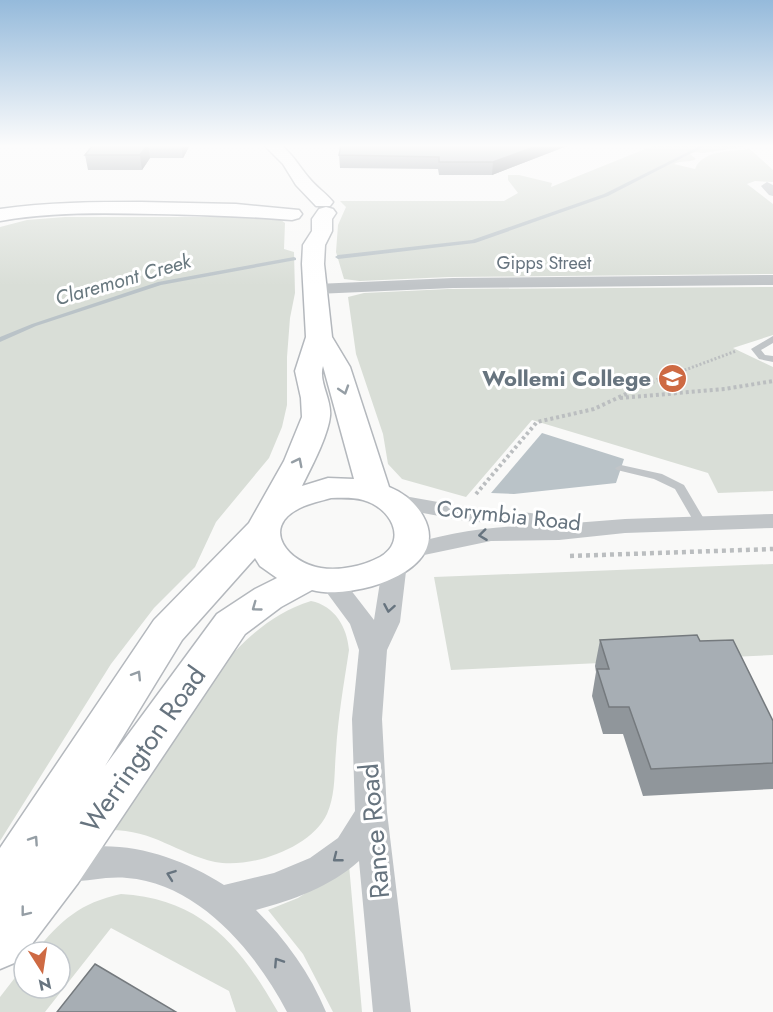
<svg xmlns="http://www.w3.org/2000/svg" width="773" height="1012" font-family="Jost,sans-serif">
<rect width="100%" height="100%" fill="#f9f9f8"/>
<path fill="#d9ded7" d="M655,145H757L703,153L695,152L690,154L696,159C689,163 681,160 674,164L695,169C702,150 733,151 750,149L773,170V182L755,181L747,184L773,204V274L449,277L360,281L344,279L336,252L338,225L346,207L340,201H504L518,193L508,180V175H519L552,183L551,187Z
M65,217H254L281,220L285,223L284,249L294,252L295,293L290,318L287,357V405L282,427L269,458L216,522L195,567L154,608L111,664L0,841V227L27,220Z
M773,287V335L733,348L773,367V491L718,493L708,473L532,420L466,497L402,479L388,464L383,434L356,354L348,297L364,293L448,289Z
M773,564V655L451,670L434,577Z
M311,601C335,606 347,627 349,650C344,683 338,717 336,751C334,772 336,793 327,814C311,848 251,869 215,862C176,853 154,830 110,830L219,669C245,639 272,613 311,601Z
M349,865L362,1012H333L303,954L268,910L298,898Z
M121,894C203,899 240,946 278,1012H236L229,991L111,928L45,1012H0V997L24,966V988H60V952H35C61,920 80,903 121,894Z"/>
<path fill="#bac3c8" d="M542,433L624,459L616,483L514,494L491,493Z"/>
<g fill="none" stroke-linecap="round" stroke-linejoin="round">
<path fill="#bac3c8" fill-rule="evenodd" d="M702,145H707L608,196L475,243L338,259L335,257L338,255L472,240L604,194Z
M294,257L296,258V260L161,285L36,326L0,342V337L32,324L158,282Z"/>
<defs>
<path id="secondary" d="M264,145H281C295,157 298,165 309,178C316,187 326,193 333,202L330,206H316L296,185L283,164Z
M141,202L236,204L299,210L302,214L299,218L292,220C246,216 201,215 155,214C103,213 51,212 0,221V209C47,202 94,202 141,202Z
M326,207L333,209L336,213L332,219V231L325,245L324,264L332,337L350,367L389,487C404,493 415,502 423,516C455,572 350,601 312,590L281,607L245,634L78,883L19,961L0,969V848L154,620L249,523L284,461L302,417L301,398L295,371L306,337L302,264L303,245L312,231V219L319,209ZM323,366L354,479L328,478L302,486C311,468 328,436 330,416C332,400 318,381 323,366ZM331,498C341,498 353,497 363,500C390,507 409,540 380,557C363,566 340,571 321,568C289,563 259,528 300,508C310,503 321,501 331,498ZM255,558L260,566L277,578L255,589L217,614L105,766L182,640Z"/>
</defs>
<use href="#secondary" stroke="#b4b8bd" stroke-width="3"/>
<path stroke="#bbbec0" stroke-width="3" stroke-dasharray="2 2" stroke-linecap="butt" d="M677,373L736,351"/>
<path stroke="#bbbec0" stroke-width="4" stroke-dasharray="3 3" stroke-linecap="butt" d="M620,398L725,389L773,381
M476,494L537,422L594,409L647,384L681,371"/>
<path stroke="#bbbec0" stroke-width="4.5" stroke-dasharray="4 4" stroke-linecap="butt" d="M570,556L773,549"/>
<path fill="#c1c5c8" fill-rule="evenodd" d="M773,336V343L761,350L765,355L773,356V362L759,359L751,349Z
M621,465L662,474L684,485L707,524L705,527H697L675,489L654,479L617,470L615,468Z"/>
<path fill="#c1c5c8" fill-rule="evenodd" d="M767,182L773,185V196L769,195L761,186Z
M773,275V285L453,288L316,294L308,289L316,284L453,278Z
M393,494L466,507L531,513L539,515L542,520L539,525L535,526L625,519L773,514V528L625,533L559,540L491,541L405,559L407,563L400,622L387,650L382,719L387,812L411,1012H373L359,861C330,887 293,900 256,910C286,940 310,973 326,1012H287C256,952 198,883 127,878C101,875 73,887 49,878L44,867L49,856C108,834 172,852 224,885L274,873L310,858L338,838L355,811L352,719L359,650L350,624L319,582L322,576L331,574L340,576L374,620L383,563L386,557L396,555L394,552L398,547C439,536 479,527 523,526L466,521L385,506L382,501L385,496Z"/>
<use href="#secondary" fill="#fff" fill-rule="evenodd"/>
</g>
<path fill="#90969b" d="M93,145H190L183,158H150L142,170H88L85,155Z
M567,146L492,175H439L438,169L340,168L339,155Z
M600,640L700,641L773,721V789L643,796L623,734H603L592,696L596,672L595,666Z"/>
<path fill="#757a7e" d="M147,145H148L150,158L142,170L140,155Z
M181,145H190L183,158Z
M539,145H567V146L492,175L493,162Z"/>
<path fill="#a7aeb4" stroke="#757a7e" stroke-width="1.5" d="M93,145H147L140,155H85Z
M341,145H539L493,162H439V157L339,155Z
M697,635L700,641L733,640L773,721V763L651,769L629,707H609L597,669H609L600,640Z
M95,964L176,1012H57Z"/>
<defs><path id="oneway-chevron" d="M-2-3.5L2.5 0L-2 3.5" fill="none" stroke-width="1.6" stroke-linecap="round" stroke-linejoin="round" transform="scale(1.5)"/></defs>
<g stroke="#959ea5">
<use href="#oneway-chevron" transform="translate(344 390) rotate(72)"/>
<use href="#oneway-chevron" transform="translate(298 462) rotate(-63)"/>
<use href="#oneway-chevron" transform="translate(256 607) rotate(144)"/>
<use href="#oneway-chevron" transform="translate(137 675) rotate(-58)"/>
<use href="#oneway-chevron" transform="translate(34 840) rotate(-56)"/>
<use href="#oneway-chevron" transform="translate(25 912) rotate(128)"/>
</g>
<g stroke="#67747f">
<use href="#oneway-chevron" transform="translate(483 535) rotate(173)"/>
<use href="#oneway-chevron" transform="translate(389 608) rotate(100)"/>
<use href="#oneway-chevron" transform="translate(337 858) rotate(142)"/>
<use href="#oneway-chevron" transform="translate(171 875) rotate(-160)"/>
<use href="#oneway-chevron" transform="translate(278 962) rotate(-123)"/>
</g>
<linearGradient id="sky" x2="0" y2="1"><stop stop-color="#95badb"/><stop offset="0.51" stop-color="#fcfcfc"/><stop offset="1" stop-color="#fcfcfc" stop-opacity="0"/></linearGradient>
<rect width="773" height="286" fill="url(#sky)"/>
<defs>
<symbol id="school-disc" viewBox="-11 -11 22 22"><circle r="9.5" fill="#ce6a43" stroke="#fff"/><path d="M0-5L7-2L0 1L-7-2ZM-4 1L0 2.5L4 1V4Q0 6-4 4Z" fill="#fff"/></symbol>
</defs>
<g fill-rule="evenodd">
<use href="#school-disc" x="656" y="362" width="33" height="33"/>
</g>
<g text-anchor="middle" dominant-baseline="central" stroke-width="6" stroke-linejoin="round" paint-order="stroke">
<g font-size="18" fill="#67747f" stroke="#fff">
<text x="544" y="263">Gipps Street</text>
</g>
<g font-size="20" font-style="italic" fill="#68787f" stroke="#fff">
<text transform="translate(123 280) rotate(-16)">Claremont Creek</text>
</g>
<g font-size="22" font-weight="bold" fill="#67747f" stroke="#fff" text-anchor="end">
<text x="651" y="378">Wollemi College</text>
</g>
<g font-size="22" fill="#67747f" stroke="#fff">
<text transform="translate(509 515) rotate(6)">Corymbia Road</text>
</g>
<g font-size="27" fill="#67747f" stroke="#fff">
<text transform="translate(143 749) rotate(-55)">Werrington Road</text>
<text transform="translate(374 831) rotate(-95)">Rance Road</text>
</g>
</g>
<g transform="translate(42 970) rotate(168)"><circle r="28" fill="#ffffff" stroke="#c2c7cc" stroke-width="1.5"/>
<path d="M0-4.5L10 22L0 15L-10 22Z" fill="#ce6a43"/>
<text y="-9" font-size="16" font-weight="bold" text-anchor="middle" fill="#67747f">N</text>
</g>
</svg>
